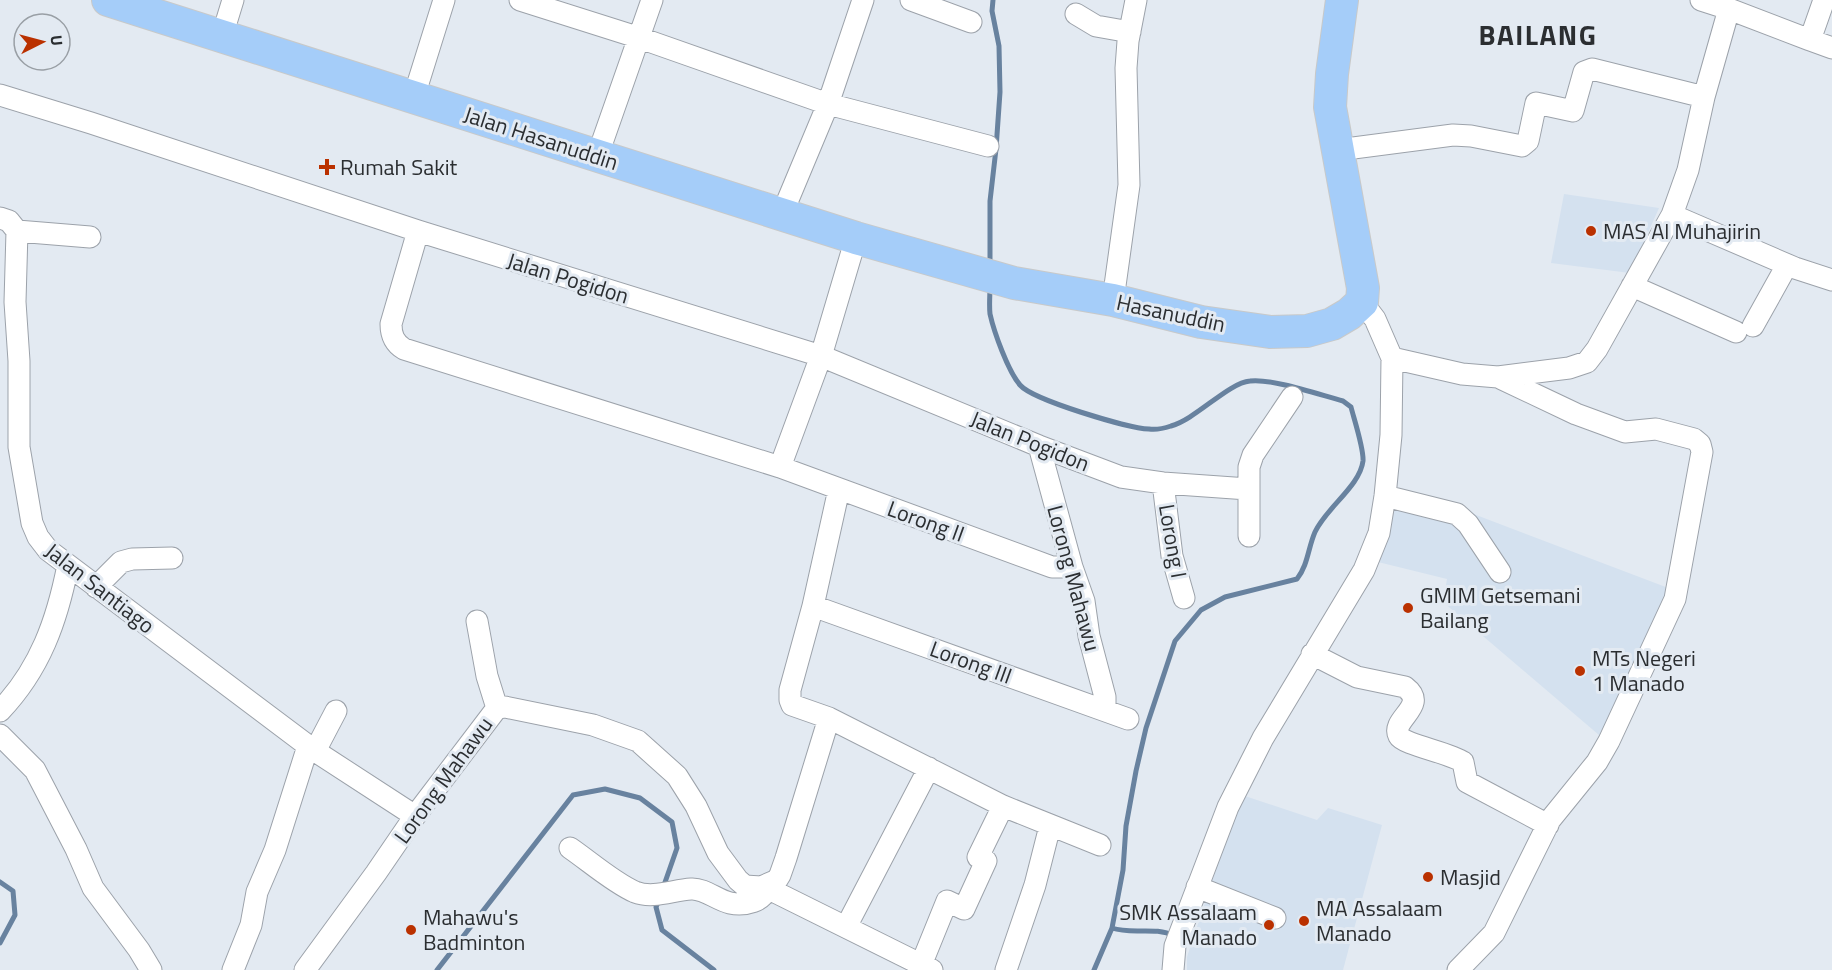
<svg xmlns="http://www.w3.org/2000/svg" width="1832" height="970" font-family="'Titillium Web',sans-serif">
<rect width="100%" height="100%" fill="#e3eaf2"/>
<path fill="#d4e1ef" d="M1564,194L1659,208L1630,273L1551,263Z
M1395,496L1442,502L1671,589L1606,741L1443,602L1447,579L1378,562Z
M1245,796L1317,820L1328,808L1382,825L1343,970H1187V957L1234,815Z"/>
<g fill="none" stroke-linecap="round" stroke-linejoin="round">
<path stroke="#68829f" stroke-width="5" d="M990,265V201L996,149L1000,92L999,46L992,11L993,0
M990,287C990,295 989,305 990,314C994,332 1008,371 1020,385C1033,400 1127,428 1149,429C1155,430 1165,428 1171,426C1196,419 1228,383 1250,381C1271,378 1320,395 1343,401L1351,407C1354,419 1364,449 1363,461C1360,486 1326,508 1315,532C1308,548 1308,565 1297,579L1225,597L1201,610L1175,641L1146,728L1136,771L1126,826L1123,870L1112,928L1094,970
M0,882L13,891L15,915L0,943
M659,900L656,907L662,930L714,970
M1112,928C1132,935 1155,926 1174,936
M437,970L573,795L605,789L640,798L672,822L677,848L663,888"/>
<defs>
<path id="minor" d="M520,0L640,38L828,104L988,146
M911,0L971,22
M1701,0L1729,9
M1076,14L1096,26L1130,32
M222,36L233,0
M1810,40L1832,48
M0,95L91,123L418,231L821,356L856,238
M414,96L444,0
M1338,150L1453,135L1471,136L1522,146L1528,141L1536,103L1573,111L1584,72L1592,69L1704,97
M597,157L652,0
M782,214L828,104L863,0
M1672,215L1795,268L1832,280
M0,218L9,221L17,231L15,302L19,361V447L32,523L38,537L48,550L315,751L415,816
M17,231L90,237
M418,231L391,324C391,335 394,343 404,349L780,467L1052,567H1072
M1632,286L1736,332
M1113,300L1129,185L1126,68L1128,41L1136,0
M1753,326L1787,265
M1392,358L1462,374L1498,377L1569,368L1587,362L1597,349L1672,215L1688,170L1704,97L1729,9L1810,40L1824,0
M1039,446L1072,567L1084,601L1089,636L1105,697V710
M780,467L821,356L1039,446L1121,477L1163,483L1248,489
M1163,483L1172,556L1184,598
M839,489L813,606L790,690V700L792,705L829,718L1003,806L1100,845
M1385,496L1457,514L1468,524L1500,572
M1249,536V467L1253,455L1292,397
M96,587L121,562L132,559L172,558
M813,606L1128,719
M477,621L487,676L497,708
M1312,654L1357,677L1405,687C1430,706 1390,719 1399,736C1403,744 1450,753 1463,762L1467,782L1548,825
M0,711C40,669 57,621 68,565
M829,718L786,858L780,875L772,888L773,891L932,970
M0,735L35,770L76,849L93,888L139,950L151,970
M315,751L336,711
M570,848C589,861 614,883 635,892C653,899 673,890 691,889C704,888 717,900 730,903C743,906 767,902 766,886
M1197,887L1275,918
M846,927L929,768
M921,965L947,901L964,909L986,861L978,857L1003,806
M233,970L251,925L257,892L275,850L308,746
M305,970L376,873L415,816L497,708L505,707L593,725L638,741L677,776L696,806L718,853L738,880L745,886L761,887L777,880
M1006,970L1035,885L1050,826
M1173,970L1175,946L1228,807L1263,738L1364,570L1379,533L1385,496L1391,435L1392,358L1375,319L1362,302
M1458,970L1494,933L1550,820L1597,762L1609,741L1675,599L1702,452L1700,444L1694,439L1656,429L1625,432L1576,414L1498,377"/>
<path id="highway" d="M108,0L856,238L1014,283L1113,300L1201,322L1270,332L1307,331L1332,324L1349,314L1362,302L1363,288L1330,107L1332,74L1342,0"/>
</defs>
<use href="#minor" stroke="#9ca2aa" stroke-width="23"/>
<use href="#highway" stroke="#c8c9c9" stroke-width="34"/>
<use href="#minor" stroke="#fff" stroke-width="21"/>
<use href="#highway" stroke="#a5cdf9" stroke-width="32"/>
</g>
<g fill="#ba3100" stroke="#e3eaf2" stroke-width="2">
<path d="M324 158h6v6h6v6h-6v6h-6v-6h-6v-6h6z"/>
<circle cx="1591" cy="231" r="6"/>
<circle cx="1408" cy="608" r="6"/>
<circle cx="1580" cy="671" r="6"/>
<circle cx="1428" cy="877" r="6"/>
<circle cx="1304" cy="921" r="6"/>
<circle cx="1269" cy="925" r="6"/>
<circle cx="411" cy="930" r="6"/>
</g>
<g text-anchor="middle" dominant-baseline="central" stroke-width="6" stroke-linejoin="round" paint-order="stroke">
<g font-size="22" fill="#2b2e31" stroke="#e3eaf2">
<text transform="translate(541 138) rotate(18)">Jalan Hasanuddin</text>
<text transform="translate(568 278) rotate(17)">Jalan Pogidon</text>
<text transform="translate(1171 313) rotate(12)">Hasanuddin</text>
<text transform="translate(1030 441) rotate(22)">Jalan Pogidon</text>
<text transform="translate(926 521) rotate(20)">Lorong II</text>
<text transform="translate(1173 541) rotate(80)">Lorong I</text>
<text transform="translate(1074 578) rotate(75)">Lorong Mahawu</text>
<text transform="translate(100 588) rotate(38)">Jalan Santiago</text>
<text transform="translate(971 662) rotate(20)">Lorong III</text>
<text transform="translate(443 780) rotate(-54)">Lorong Mahawu</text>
</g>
<g font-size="22" fill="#2b2e31" stroke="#e3eaf2" text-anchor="start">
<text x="340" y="167">Rumah Sakit</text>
<text x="1603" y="231">MAS Al Muhajirin</text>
<text x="1420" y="595">GMIM Getsemani<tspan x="1420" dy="25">Bailang</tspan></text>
<text x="1592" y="658">MTs Negeri<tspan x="1592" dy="25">1 Manado</tspan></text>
<text x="1440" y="877">Masjid</text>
<text x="1316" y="908">MA Assalaam<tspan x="1316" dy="25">Manado</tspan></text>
<text x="1257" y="912" text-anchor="end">SMK Assalaam<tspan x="1257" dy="25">Manado</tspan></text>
<text x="423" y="917">Mahawu's<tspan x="423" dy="25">Badminton</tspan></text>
</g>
<g font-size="28" font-weight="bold" letter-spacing="1.5" fill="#2b2e31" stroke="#e3eaf2">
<text x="1538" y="34">BAILANG</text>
</g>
</g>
<g transform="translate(42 42) rotate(84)"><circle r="28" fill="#e3eaf2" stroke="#999fa5" stroke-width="1.5"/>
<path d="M0-4.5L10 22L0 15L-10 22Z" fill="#ba3100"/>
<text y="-9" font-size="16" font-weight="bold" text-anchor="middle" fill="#2b2e31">U</text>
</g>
</svg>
